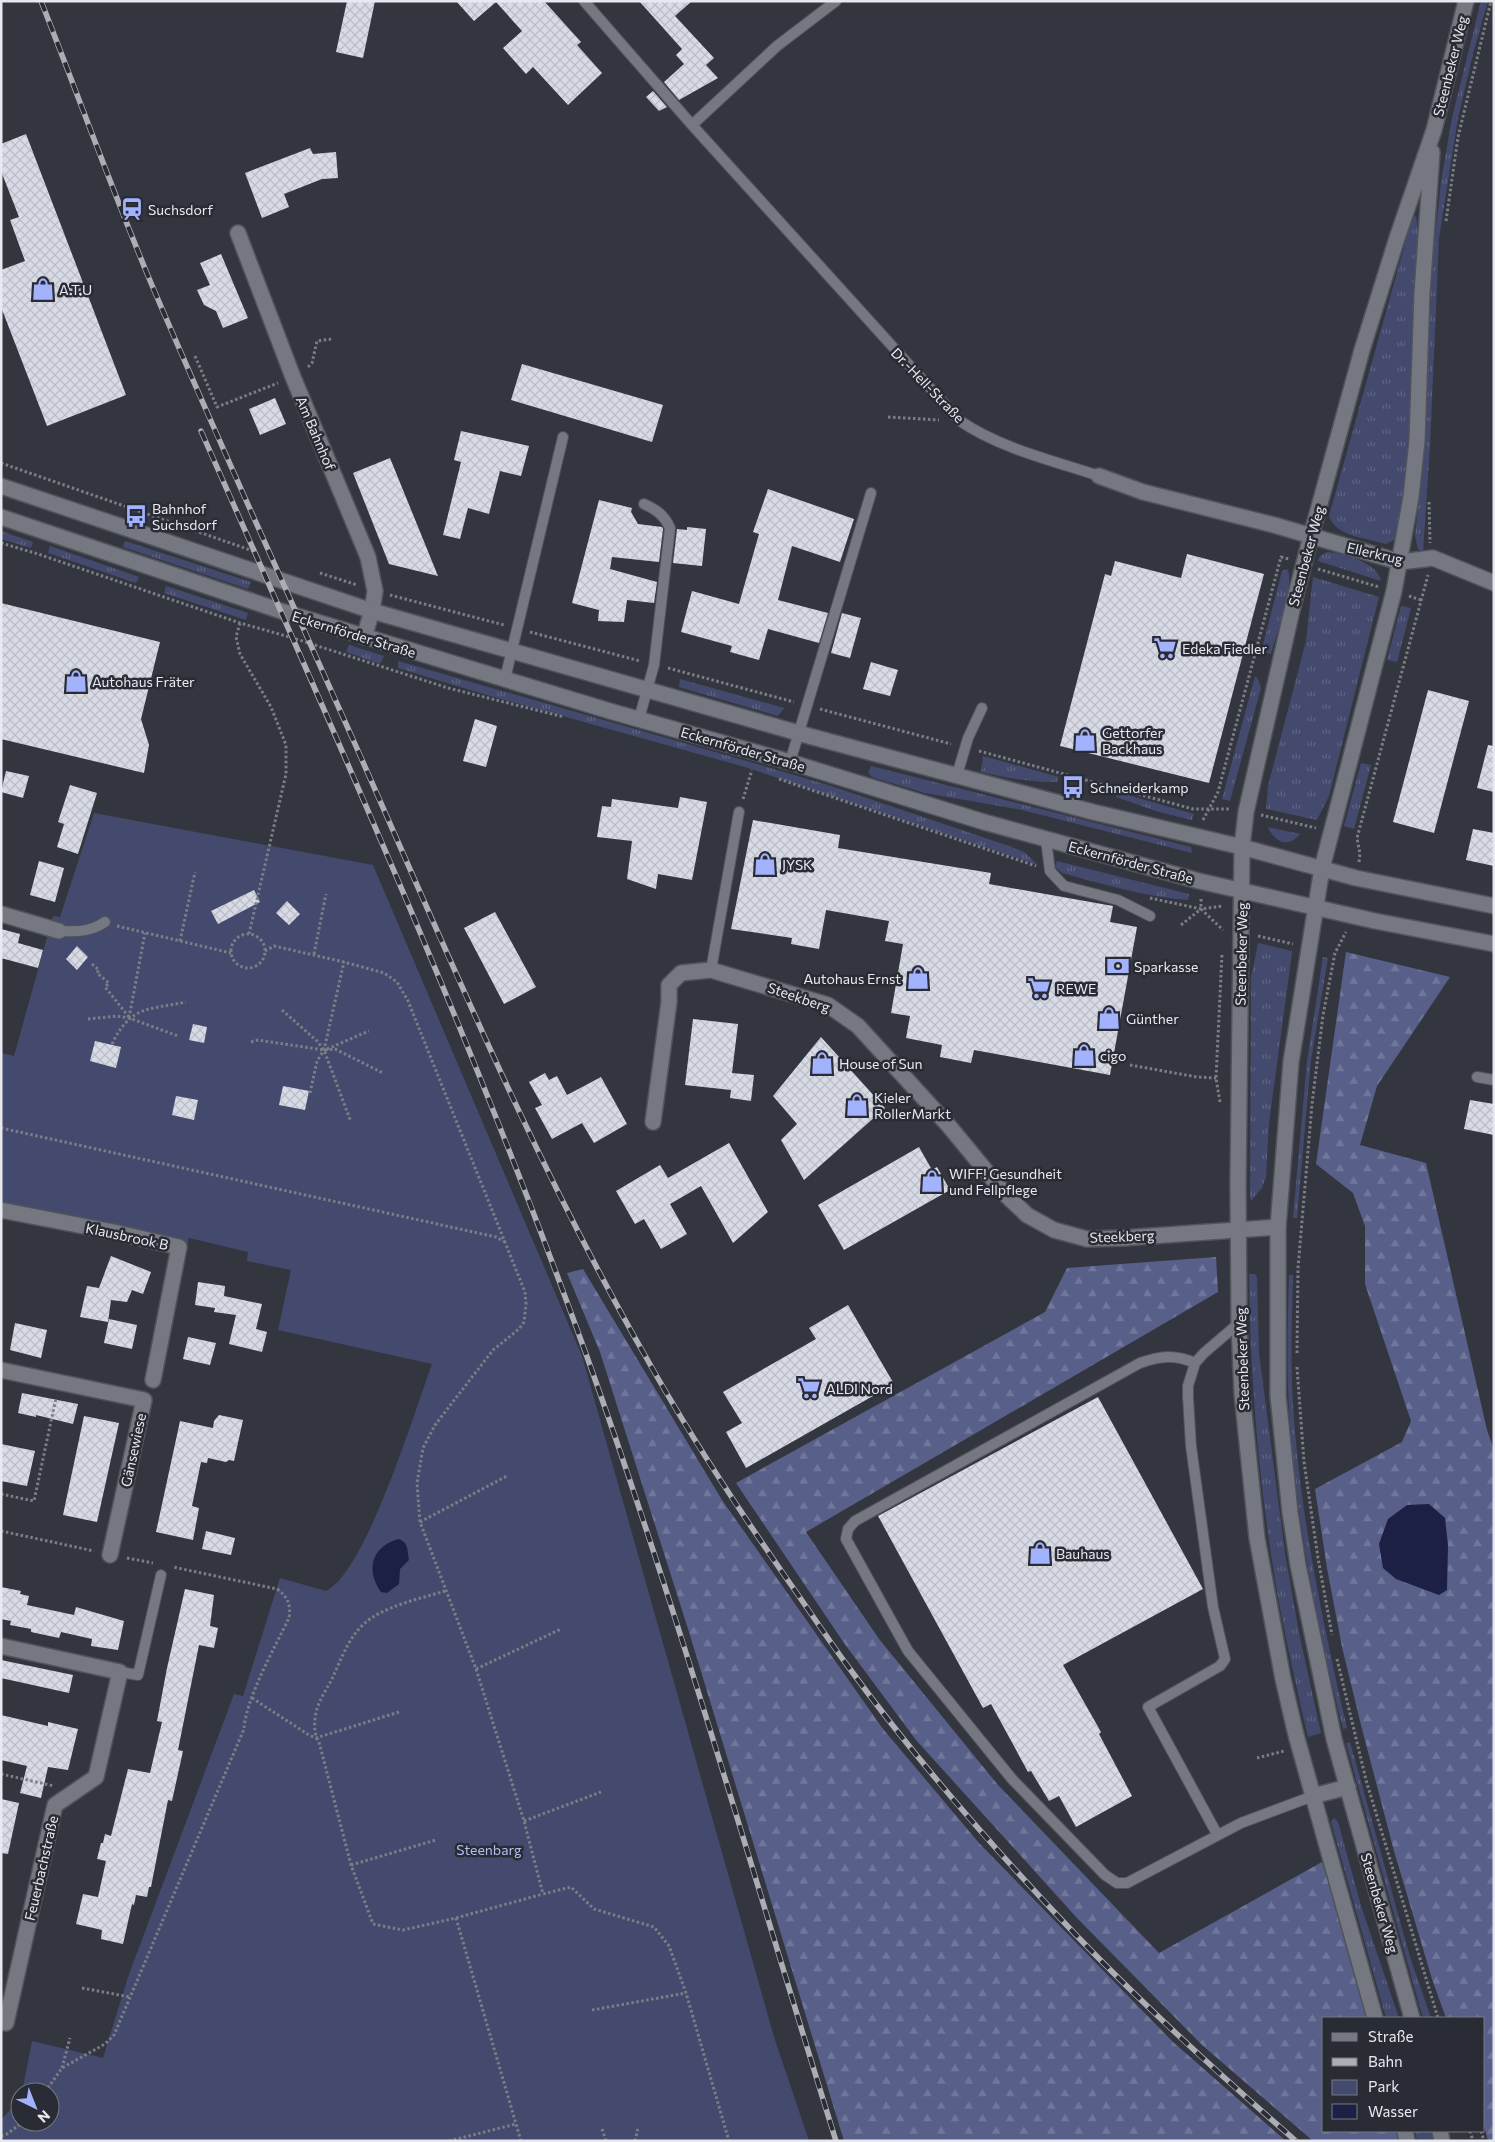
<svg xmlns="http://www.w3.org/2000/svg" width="1495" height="2142" font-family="Commissioner,sans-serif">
<defs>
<pattern id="grass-tufts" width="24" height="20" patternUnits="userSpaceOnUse" patternTransform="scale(1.25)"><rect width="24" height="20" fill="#444a6d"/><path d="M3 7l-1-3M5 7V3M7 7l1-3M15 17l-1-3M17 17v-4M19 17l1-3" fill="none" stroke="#5f6482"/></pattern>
<pattern id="forest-firs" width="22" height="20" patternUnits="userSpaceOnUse" patternTransform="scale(1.25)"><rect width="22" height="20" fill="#58608a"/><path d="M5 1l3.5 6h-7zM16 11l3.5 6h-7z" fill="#70779b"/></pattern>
<pattern id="building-cross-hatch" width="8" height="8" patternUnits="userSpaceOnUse" patternTransform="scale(1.25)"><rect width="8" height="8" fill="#d8dbe6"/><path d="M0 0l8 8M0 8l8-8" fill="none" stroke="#bbbdc6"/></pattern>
</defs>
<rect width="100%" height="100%" fill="#34363f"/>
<path fill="url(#grass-tufts)" d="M1481,1H1488L1474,50L1458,118L1439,238L1430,446L1423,553L1418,549L1415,536L1424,447L1432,265L1441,181L1452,118Z
M1416,216L1418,230L1410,415L1404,493L1397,530L1394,540L1386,544C1367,538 1336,537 1329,516L1410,226L1413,217Z
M1,531L33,542L31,548L1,539Z
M125,541L251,582L248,589L123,547Z
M50,546L139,577L136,583L48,553Z
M1327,552C1344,553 1378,563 1381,581L1318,561L1320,556Z
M1287,569C1296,581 1275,638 1271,654L1261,652L1282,571Z
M1313,577L1379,597L1329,796L1317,820L1266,809L1268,786L1306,641Z
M166,586L248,613L246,620L164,593Z
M1401,606L1411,608L1397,662L1387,660Z
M349,645L384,656L380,664L346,652Z
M398,661L757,764L831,786L1009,846L1024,852L1038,865L745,767L480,693L398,668Z
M1255,676L1258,679L1261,688L1230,801L1222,799Z
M680,679L784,708L778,716L679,687Z
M983,756L1059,777L1057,782C1031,782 1006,778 981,772Z
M1361,763L1371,765L1354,829L1344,826Z
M871,766L1191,847L1192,853L1022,810L925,793L872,777L868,773Z
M1117,792L1194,814L1192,820L1159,812L1116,797Z
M1268,827L1300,834C1289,848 1275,843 1268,827Z
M1057,861L1189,894L1188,900C1145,897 1103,884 1062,873L1055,867Z
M1258,943L1292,951V953L1269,1123L1266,1177L1262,1188L1251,1201L1250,1197L1251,978Z
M1323,957L1328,958L1311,1060L1297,1218H1293L1307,1061Z
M1249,1274H1255L1257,1278L1259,1353L1285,1553L1299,1633L1321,1733L1308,1737C1294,1676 1280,1616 1271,1554C1257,1461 1250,1368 1249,1274Z
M1289,1275H1293C1292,1311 1291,1348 1292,1385C1297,1500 1321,1616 1347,1728L1343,1729C1315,1617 1292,1500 1288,1385C1287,1348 1288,1311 1289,1275Z
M1350,1742L1410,1957L1431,2018H1423L1346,1743Z
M1334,1818L1338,1822L1362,1909L1399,2018H1386L1331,1822Z
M1415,2131H1431L1433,2141H1417Z"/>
<path fill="url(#forest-firs)" d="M1346,952L1450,977L1377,1086L1360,1145L1426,1163L1487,1430L1494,1450V2141H1488L1484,2126V2018H1446L1432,1979L1394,1851L1361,1725L1342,1647L1327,1568L1315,1489L1402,1442L1411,1421L1365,1284V1226L1353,1193L1316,1164Z
M1216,1257L1218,1292L806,1532L879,1639L998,1785L1159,1953L1322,1862L1356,1970L1369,2018H1324V2131H1398L1400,2141H1313L1202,2045L1077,1918L916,1740L844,1643L736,1483L1045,1312L1067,1268Z
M583,1269L722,1500L883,1729L979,1843L1173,2042L1286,2141H844L689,1632L600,1352L567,1273Z"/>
<path fill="#444a6d" d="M94,813L373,865L582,1356L774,2037L809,2141H1V2120L20,2099V2122H50V2092H22L32,2041L103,2058L128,1977L234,1694L243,1696L280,1578L326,1591C366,1572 415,1410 432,1364L278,1330L291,1270L247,1261L248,1252L189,1238L187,1245L1,1204V1053L14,1056L53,916L60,917Z"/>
<path fill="#1b2044" d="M1429,1504L1445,1518L1448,1545L1447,1590L1439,1595L1396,1579L1383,1568L1379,1544L1388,1519L1407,1505Z
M398,1539C409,1542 407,1550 409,1560L400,1569L399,1584L387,1593L381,1592C365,1569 372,1547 398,1539Z"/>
<path fill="url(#building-cross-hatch)" d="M347,1H375L363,58L336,52Z
M456,1H544L581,42L577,45L602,73L568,105L533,67L526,74L503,48L522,31L496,2L474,21Z
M639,1H692L675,16L714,58L706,65L718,78L679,100L664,82L684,64L676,55L682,49Z
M653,91L667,107L659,111L646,97Z
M26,134L126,395L47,426L1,307V270L25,261L10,220L19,217L1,171V144Z
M310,148L313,154L336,152L338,178L322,179L284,194L289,207L262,218L245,173Z
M221,254L248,318L223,328L216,311L204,305L197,290L210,285L200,263Z
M522,364L663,405L652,442L511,400Z
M275,398L286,424L260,435L249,409Z
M461,431L529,446L521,476L500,471L489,514L468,508L460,539L443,535L461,462L454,460Z
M390,458L438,576L389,564L353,473Z
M768,489L854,519L840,562L792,546L778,600L828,613L819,643L768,629L759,660L730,652L732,646L681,632L692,591L739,604L759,534L753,532Z
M599,500L632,508L631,512L638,524L662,527L663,529L659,562L612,557L610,569L657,582L654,603L627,600L624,622L598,621L599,610L572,603Z
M687,527L706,529L702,566L673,563L677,529L687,530Z
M1187,554L1264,574L1209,783L1060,746L1105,574L1111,576L1115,561L1181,578Z
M1,603L160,642L141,719L149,745L144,773L1,739Z
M842,613L861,618L850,658L831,653Z
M871,662L898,670L890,696L863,689Z
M1428,690L1469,701L1434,833L1393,822Z
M475,719L497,726L486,767L463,761Z
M1488,745L1494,746V792L1477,788Z
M6,771L29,776L23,798L1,792Z
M70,785L97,793L78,854L57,847L64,824L58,822Z
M680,797L707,802L692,880L658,874L656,889L627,879L632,841L597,837L602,806L611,807L612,799L678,808Z
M753,820L840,835L838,848L991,873L989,884L1113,906L1110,922L1137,927L1110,1075L974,1050L971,1063L940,1057L942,1045L906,1038L910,1016L891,1013L903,944L885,941L889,921L826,910L819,949L791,944L792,938L731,929Z
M1473,829L1494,833V866L1466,860Z
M39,861L64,868L55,902L30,895Z
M254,890L260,902L218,924L211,911Z
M287,901L300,914L289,925L276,913Z
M495,912L536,987L504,1004L464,928Z
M1,929L20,934L18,943L43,950L38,968L1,958Z
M77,946L88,957L77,970L66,959Z
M693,1019L738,1024L732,1073L754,1075L751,1101L730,1098L731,1090L685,1085Z
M193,1024L207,1027L204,1043L189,1040Z
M821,1037L885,1108L804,1180L781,1140L797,1124L773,1096Z
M95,1041L121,1047L116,1068L90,1061Z
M545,1073L549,1080L557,1076L567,1095L601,1077L627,1124L594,1143L582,1123L552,1139L535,1108L542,1105L529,1082Z
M283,1086L309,1091L305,1110L279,1105Z
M176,1096L198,1100L194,1120L172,1115Z
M1470,1100L1494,1104V1135L1464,1129Z
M729,1143L768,1212L733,1243L701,1186L670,1204L687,1234L661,1249L644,1219L635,1224L616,1191L660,1165L668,1178Z
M919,1147L932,1170L937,1167L950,1190L844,1250L818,1205Z
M111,1256L151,1272L143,1294L132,1290L127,1302L111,1300L108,1322L80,1317L87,1286L99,1288Z
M198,1282L225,1286L224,1296L262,1304L256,1329L267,1332L262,1352L229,1344L236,1315L214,1312L215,1308L195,1305Z
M848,1305L894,1384L746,1468L726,1432L742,1423L723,1392L816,1339L809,1328Z
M109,1319L137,1325L132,1349L104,1343Z
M15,1323L47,1330L41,1358L10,1350Z
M188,1337L216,1343L210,1365L183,1359Z
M22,1393L78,1404L73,1424L36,1415V1417L18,1413Z
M1098,1397L1203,1589L1063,1665L1101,1732L1099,1734L1132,1796L1076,1827L1059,1796L1049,1801L1031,1771L1028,1772L991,1704L983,1708L878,1516Z
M219,1415L243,1420L234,1461L229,1460L226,1462L208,1458L207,1463L201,1462L192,1506L199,1508L193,1540L156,1532L180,1421L213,1428L214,1421Z
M84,1416L119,1423L97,1522L63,1515Z
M1,1444L35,1451L27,1486L1,1481Z
M206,1531L235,1538L231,1555L202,1549Z
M1,1587L21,1591L20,1594L29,1596L27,1605L74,1615L76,1607L124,1621L118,1650L91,1646L92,1639L61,1632L59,1638L31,1632V1629L10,1625L11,1621L1,1619Z
M185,1589L214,1595L210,1626L218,1628L214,1648L199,1645L178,1750L183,1751L172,1801L168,1800L151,1887H149L147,1897L136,1895L134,1905L132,1904L123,1944L101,1939L102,1930L76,1924L83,1894L98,1897L106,1861L97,1859L101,1843H103L105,1834L111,1836L128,1769L150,1773L162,1722L157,1721L167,1668Z
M1,1660L73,1675L69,1693L1,1678Z
M1,1715L48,1726V1722L78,1729L68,1770L48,1767L41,1798L20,1793L27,1766L1,1760Z
M1,1799L19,1803L8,1854L1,1853Z"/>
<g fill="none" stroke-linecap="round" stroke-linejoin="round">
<defs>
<path id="lane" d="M584,1L692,125L960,421C1002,449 1051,460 1099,476
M692,125L777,46L836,1
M505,679L563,437
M639,719L654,665L670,528C664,515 657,510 644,504
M790,762L871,493
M957,775L968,738L982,708
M1046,840L1050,871L1064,886L1118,900L1150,916
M59,931C76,932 90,932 105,922
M711,970L739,812
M1477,1077L1494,1080
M1195,1363C1175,1354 1160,1356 1140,1363L855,1521L848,1529L846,1539L908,1651L1012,1779L1105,1875L1117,1883H1127L1241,1823L1313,1796
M120,1672L138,1675L161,1575
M1217,1834L1148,1707L1220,1666L1225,1659L1213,1607L1191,1446L1188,1397V1386L1195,1363L1204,1353L1239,1323"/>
<path id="street" d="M238,233L293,377L368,557L375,591L372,611L364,637
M1099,476L1143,492L1274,525L1400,562L1433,558L1494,583
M1,914L59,931
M653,1122L669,1002V985L681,973L711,970L828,1005L858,1026L949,1126L1005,1194L1027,1215L1054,1230L1087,1239L1123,1238L1278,1227
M1,1210L114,1232L179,1247L153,1380
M1,1370L144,1400L110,1555
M1,1646L120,1672L96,1777L55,1805L6,2023L1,2022"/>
<path id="secondary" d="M1,486L372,611L809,736L1093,812L1242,847L1356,878L1494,906
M1,517L281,611L613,712L790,762L984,822L1199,881L1375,921L1494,944
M1313,1796L1348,1787
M1375,2018L1296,1735L1283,1679L1257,1538L1242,1394L1239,1323L1238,1184L1242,847L1246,812L1293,606L1311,536L1362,350L1397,238L1434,130L1466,1
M1412,2018L1334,1739L1298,1565L1290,1512L1278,1396V1227L1291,1062L1322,868L1394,591L1411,497L1417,441L1422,293L1432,152
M1405,2131L1407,2141
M1440,2131L1442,2141"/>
</defs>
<use href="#lane" stroke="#51535a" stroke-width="12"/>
<use href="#street" stroke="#51535a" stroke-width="18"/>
<use href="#secondary" stroke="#51535a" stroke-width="18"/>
<path stroke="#7c7d85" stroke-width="3" stroke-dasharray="2.5 2.5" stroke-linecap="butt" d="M1446,221L1458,137L1491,1
M195,356L217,407L278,383
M308,367L312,363L317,341L332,339
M888,417L939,420
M1,463L253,551
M1429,502L1430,543
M1,543L38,554L240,623L293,638L448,688L564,717
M1318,569L1379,587
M320,573L357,585
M390,595L504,625
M1409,596L1421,600
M240,623L236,637L240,654L271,707L286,745V774L249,934
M530,632L640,661
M668,668L794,702
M820,709L951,744
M979,751L1193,809H1230
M779,779L1036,866
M743,799L752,770
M1261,815L1316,828
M1203,820L1218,792L1281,557L1289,559
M1359,862L1360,854L1357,838L1428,575
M1150,898L1201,909L1223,906
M1201,899V909L1223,930
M1181,925L1201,909
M117,926L231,953
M231 951a17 17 0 1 1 34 0a17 17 0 1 1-34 0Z
M1258,936L1293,944
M180,941L195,872
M265,951L274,946L344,962L384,973L397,982L408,1001L525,1292L526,1304L524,1322L519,1329L493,1350L435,1425L423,1448L417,1483L420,1522L476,1669L524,1821L543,1894L571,1887L594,1909L654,1927L669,1946L686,1993L729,2141
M314,954L326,894
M92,964L99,970L97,973L109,983L105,987L129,1017
M282,1010L317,1041L324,1050L351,1122
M129,1018L145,933
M88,1019L117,1016L129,1018L178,1036
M251,1042L258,1040L324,1050L335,1049L383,1073
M112,1044C131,1005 148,1010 186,1002
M327,1049L369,1031
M1130,1065L1197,1077L1216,1078
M310,1093L317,1061L324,1050L344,962
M1220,1102L1216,1078L1222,954
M1,1128L496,1237L505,1242
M1297,1353L1298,1268L1312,1104L1323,1015L1335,953L1346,932
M1297,1367L1304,1462L1318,1558L1332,1635
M1,1494L34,1501L56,1398
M420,1522L507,1476
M1,1531L94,1551
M127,1558L153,1563
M445,1591C422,1598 394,1604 373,1617C350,1631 342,1658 331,1681C326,1690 320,1699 317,1709C314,1719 313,1733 319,1742L351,1865L373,1924L403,1930L456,1918L543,1894
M1337,1659L1366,1780L1438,2018
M476,1669L561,1629
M252,1698L309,1735L316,1738L399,1712
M1257,1758L1284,1751
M1,1774L54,1786
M524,1821L601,1792
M351,1865L436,1840
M456,1918L521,2141
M82,1988L130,1997
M592,2010L686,1993
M62,2068L70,2038
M45,2092L62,2068L105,2044L114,2035L244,1729C246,1698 275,1647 289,1618C291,1605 288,1597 277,1589L173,1567
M602,2129L606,2141
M1470,2131L1473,2141
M1481,2131L1484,2141
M1,2136L7,2134L23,2122
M449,2141L516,2124
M635,2141L638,2128"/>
<use href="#lane" stroke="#757781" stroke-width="10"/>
<use href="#street" stroke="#757781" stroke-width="15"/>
<use href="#secondary" stroke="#757781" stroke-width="15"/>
<defs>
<path id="rail" d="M41,1C78,95 112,190 151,283C217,438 287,591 355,744C447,952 534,1162 647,1359C690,1436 739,1510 789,1582C809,1610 827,1638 847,1665C916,1760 994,1849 1075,1934C1145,2007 1220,2075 1296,2141
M201,431C336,736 473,1040 586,1354C679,1613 754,1878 836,2141"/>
</defs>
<use href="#rail" stroke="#adaeb5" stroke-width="5.5"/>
<use href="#rail" stroke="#2a2c35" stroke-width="4" stroke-dasharray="11" stroke-linecap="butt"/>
</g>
<defs>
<symbol id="station-bare" viewBox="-9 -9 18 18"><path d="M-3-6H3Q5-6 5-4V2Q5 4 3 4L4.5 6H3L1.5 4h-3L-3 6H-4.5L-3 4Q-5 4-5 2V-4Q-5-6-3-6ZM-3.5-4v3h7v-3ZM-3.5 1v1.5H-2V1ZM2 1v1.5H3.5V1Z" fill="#a3b2fd" stroke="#2a2c35" stroke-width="2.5" paint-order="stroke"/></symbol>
<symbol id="shop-bare" viewBox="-9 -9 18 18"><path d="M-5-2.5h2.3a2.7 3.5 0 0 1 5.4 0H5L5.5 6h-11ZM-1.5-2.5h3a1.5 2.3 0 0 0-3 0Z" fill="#a3b2fd" stroke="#2a2c35" stroke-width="2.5" paint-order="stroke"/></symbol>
<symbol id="bus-bare" viewBox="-9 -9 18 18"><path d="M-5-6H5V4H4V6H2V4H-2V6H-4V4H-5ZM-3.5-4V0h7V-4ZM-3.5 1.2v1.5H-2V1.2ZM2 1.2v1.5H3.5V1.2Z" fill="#a3b2fd" stroke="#2a2c35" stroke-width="2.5" paint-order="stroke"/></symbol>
<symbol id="supermarket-bare" viewBox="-9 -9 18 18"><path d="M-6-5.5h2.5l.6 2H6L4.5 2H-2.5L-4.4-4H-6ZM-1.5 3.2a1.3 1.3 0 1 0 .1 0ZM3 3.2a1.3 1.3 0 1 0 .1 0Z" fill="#a3b2fd" stroke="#2a2c35" stroke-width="2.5" paint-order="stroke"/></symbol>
<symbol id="bank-bare" viewBox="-9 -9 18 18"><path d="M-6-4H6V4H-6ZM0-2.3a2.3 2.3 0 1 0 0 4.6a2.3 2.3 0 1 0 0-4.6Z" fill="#a3b2fd" stroke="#2a2c35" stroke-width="2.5" paint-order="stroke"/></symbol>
</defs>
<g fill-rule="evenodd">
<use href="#station-bare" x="116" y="193" width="32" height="32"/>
<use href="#shop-bare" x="27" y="273" width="32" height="32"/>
<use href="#bus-bare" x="120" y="500" width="32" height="32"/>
<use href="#supermarket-bare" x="1149" y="632" width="32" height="32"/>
<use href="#shop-bare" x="60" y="665" width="32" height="32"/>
<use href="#shop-bare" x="1069" y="724" width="32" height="32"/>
<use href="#bus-bare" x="1057" y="771" width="32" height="32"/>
<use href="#shop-bare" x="749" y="848" width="32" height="32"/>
<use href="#bank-bare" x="1102" y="950" width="32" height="32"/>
<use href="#shop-bare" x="902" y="962" width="32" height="32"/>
<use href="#supermarket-bare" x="1023" y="972" width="32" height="32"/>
<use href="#shop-bare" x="1093" y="1002" width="32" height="32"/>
<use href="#shop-bare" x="1068" y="1039" width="32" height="32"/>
<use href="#shop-bare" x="806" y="1047" width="32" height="32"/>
<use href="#shop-bare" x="841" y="1089" width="32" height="32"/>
<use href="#shop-bare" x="916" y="1165" width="32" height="32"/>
<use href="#supermarket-bare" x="793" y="1372" width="32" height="32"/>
<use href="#shop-bare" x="1024" y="1537" width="32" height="32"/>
</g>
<g text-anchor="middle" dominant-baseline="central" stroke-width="5" stroke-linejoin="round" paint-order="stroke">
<g font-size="14" fill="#e8e9ef" stroke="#2a2c35">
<text transform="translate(1450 66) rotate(-76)">Steenbeker Weg</text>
<text transform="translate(928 385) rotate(46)">Dr.-Hell-Straße</text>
<text transform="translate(316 433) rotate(67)">Am Bahnhof</text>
<text transform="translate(1375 553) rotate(13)">Ellerkrug</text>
<text transform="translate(1306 556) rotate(-75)">Steenbeker Weg</text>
<text transform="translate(354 634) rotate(17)">Eckernförder Straße</text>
<text transform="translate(743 749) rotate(16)">Eckernförder Straße</text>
<text transform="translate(1131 862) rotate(15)">Eckernförder Straße</text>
<text transform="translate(1241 954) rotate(-89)">Steenbeker Weg</text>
<text transform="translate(799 997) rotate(19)">Steekberg</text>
<text transform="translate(127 1236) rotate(12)">Klausbrook B</text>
<text transform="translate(1122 1236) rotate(-2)">Steekberg</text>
<text transform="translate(1242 1359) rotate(-92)">Steenbeker Weg</text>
<text transform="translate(133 1450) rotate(-78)">Gänsewiese</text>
<text transform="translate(41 1868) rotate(-77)">Feuerbachstraße</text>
<text transform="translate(1380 1903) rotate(74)">Steenbeker Weg</text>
</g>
<g font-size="14" fill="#e8e9ef" stroke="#2a2c35" text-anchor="start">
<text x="148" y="209">Suchsdorf</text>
<text x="59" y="289">A.T.U</text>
<text x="152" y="508">Bahnhof<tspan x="152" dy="16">Suchsdorf</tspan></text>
<text x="1182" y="648">Edeka Fiedler</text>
<text x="92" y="681">Autohaus Fräter</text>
<text x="1102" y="732">Gettorfer<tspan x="1102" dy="16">Backhaus</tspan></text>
<text x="1090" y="787">Schneiderkamp</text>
<text x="782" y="864">JYSK</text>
<text x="1134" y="966">Sparkasse</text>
<text x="901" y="978" text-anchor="end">Autohaus Ernst</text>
<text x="1056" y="988">REWE</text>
<text x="1126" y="1018">Günther</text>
<text x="1100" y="1055">cigo</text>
<text x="839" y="1063">House of Sun</text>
<text x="874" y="1097">Kieler<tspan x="874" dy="16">RollerMarkt</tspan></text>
<text x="949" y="1173">WIFF! Gesundheit<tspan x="949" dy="16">und Fellpflege</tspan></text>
<text x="826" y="1388">ALDI Nord</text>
<text x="1056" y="1553">Bauhaus</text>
</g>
<g font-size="14" fill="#b2bef4" stroke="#2a2c35">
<text x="489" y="1849">Steenbarg</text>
</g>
</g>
<rect width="1495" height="2142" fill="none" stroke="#e8e9ef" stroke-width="5"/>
<rect x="1322" y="2017" width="162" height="115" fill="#2a2c35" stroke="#76787f"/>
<rect x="1332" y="2033" width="25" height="8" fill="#757781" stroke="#76787f"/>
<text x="1368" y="2042" font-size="15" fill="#e8e9ef">Straße</text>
<rect x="1332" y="2058" width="25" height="8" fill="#adaeb5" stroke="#76787f"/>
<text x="1368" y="2067" font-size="15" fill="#e8e9ef">Bahn</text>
<rect x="1332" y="2080" width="25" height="15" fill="#444a6d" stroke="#76787f"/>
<text x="1368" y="2092" font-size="15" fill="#e8e9ef">Park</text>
<rect x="1332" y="2104" width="25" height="15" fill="#1b2044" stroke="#76787f"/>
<text x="1368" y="2117" font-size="15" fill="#e8e9ef">Wasser</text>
<g transform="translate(35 2107) rotate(137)"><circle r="24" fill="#2a2c35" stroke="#76787f"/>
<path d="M0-4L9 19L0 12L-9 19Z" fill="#a3b2fd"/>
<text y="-8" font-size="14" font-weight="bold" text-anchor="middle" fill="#e8e9ef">N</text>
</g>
</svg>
